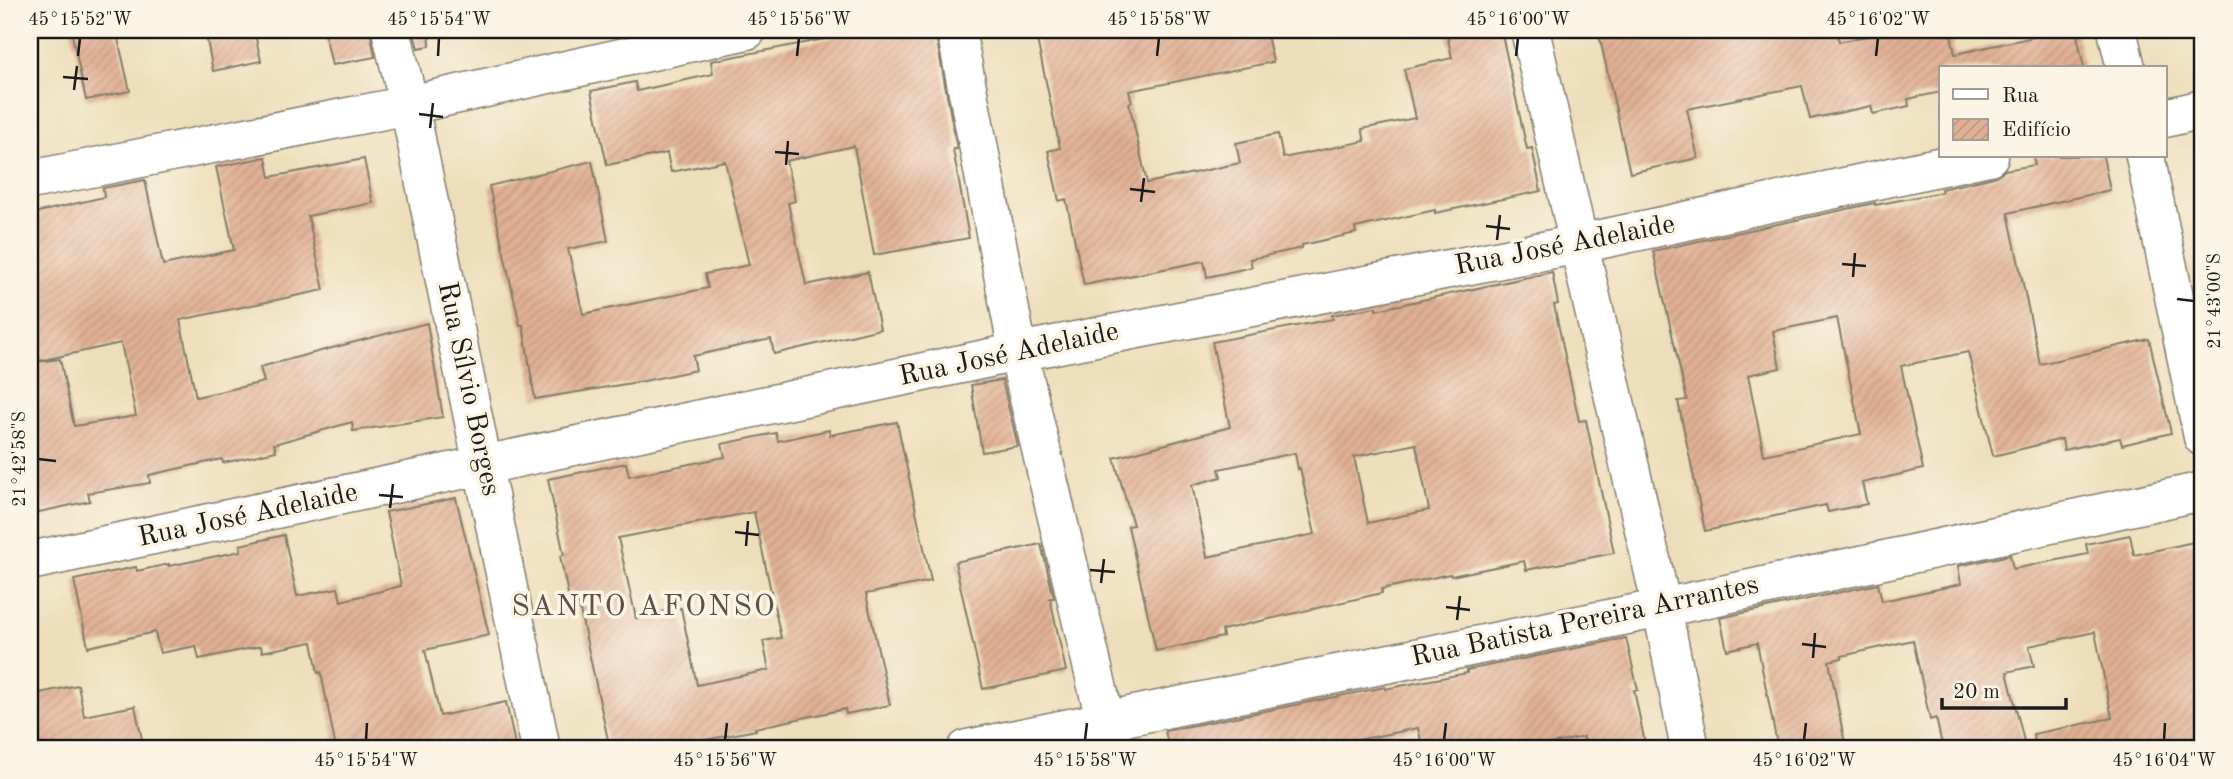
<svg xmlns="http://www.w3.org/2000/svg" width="2233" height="779" font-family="'Old Standard TT',serif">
<defs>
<pattern id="building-hatch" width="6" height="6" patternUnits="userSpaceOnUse" patternTransform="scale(1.75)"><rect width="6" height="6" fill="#e0b095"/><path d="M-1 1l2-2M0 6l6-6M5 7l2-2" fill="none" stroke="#c09780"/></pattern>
</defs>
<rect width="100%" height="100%" fill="#fcf5e5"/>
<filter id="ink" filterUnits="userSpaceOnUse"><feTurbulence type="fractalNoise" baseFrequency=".0143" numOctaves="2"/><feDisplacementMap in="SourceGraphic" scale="14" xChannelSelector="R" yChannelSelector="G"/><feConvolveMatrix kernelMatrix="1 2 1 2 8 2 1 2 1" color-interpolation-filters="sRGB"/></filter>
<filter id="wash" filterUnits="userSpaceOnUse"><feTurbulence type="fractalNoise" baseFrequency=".00686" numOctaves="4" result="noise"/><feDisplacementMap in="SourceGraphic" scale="28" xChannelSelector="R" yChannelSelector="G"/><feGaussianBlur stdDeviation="1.57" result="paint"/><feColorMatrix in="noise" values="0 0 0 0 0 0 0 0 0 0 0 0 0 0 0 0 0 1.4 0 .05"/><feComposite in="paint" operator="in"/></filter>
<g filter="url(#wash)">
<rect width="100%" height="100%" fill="#eddebb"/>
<g id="blocks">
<path fill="url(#building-hatch)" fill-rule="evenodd" d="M71,30H116L130,91L86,100Z
M205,30H254L261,61L213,71Z
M324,30H370L375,57L332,65Z
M413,30H429L430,46L418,48Z
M833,30H935L957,149H953L969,238L874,255L854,146L786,161L795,201L788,203L806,285L868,272L880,329L774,354L771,339L693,356L696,370L644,381L535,399L523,325H520L489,186L592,161L608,241L568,249L583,314L708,288L705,274L749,265L725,161L671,172L667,153L607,165L591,91L635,82L637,91L713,74L711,61L835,37Z
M1035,30H1266L1273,62L1129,91L1132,102L1129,103L1147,183L1240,163L1236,143L1278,134L1283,158L1365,141L1362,129L1415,118L1404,69L1452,58L1446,30H1501L1527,149L1532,148L1541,191L1435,213V210L1355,228L1356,233L1302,245V248L1250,259L1252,267L1207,277L1204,261L1084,285L1066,199L1059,201L1048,151L1060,148Z
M1598,30H1837L1839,42L1893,30H1950L1955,54L2066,30H2076L2084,68H1941V92L1908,99L1909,106L1873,114L1871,106L1810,119L1802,86L1687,109L1698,158L1630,173Z
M2033,156H2103L2110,190L2008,213L2040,364L2149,339L2171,433L2122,445L2120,438L2064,450L2062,439L1993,456L1968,352L1901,366L1923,469L1862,483L1867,504L1828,512L1826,505L1705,531L1678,401L1687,400L1653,251L1875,203V205L1942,192L1941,189L1994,177L2005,170L2035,165ZM1837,318L1861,434L1764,455L1748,375L1780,368L1773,331Z
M266,157L270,177L364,159L373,203L308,216L324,290L180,320L196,397L264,382L260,367L427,323L443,417L353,431L352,422L274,444L276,451L223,463L222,459L149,475L150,483L88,493L90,501L30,514V363L60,359L74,426L136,416L121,343L39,361L30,316V214L104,197L103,188L145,180L163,265L234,250L216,167Z
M1552,272L1558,304L1554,305L1579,421L1586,420L1614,553L1526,570L1524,561L1451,576L1450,574L1382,589V593L1222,630L1223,637L1156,651L1128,526L1133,525L1114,458L1230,427L1212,342L1333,319L1332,315L1376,307V310ZM1416,444L1429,510L1368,523L1354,457ZM1295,453L1298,469L1300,468L1315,534L1207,557L1192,485L1221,477L1219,469Z
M1002,380L1018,446L982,452L971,385Z
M897,422L931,581L866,594L890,705L846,714L845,709L755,728L756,730L690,743L691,749H610L577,597L569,599L560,556L564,555L548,479L626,463L629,476L725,457L722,444L776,433L778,441L829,430L830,435ZM754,512L781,638L763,641L769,670L697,685L681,608L636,618L618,538Z
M456,498L489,635L425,650L440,716L506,702L516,749H336L321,672L318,673L312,642L262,652L261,646L199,659L196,646L160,653L155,632L88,647L74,580L136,567L137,571L169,564V566L241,551L240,545L284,535L297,596L338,588L341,601L401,586L386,512Z
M2130,535L2134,555L2194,542L2203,588V749H2035L2033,734L2112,718L2095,632L2029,646L2034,666L2007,672L2026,749H1943L1936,718L1930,720L1913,640L1842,656V658L1829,661L1846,749H1778L1757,643L1727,650L1720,618L1878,584L1882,601L1961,584L1958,566L2010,555L2013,569L2088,554L2086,544Z
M1041,544L1054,598H1050L1066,671L983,689L955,562Z
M1626,638L1638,690H1634L1645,743L1615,749H1586L1584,737L1526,749H1423L1418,728L1343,743L1345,749H1169L1165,731L1385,687V689L1467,673V670Z
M78,685L84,716L135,706L144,749H30V695Z"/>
</g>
</g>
<g filter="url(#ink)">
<use href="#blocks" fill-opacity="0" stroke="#847d6c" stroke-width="2"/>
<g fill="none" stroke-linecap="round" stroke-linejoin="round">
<defs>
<path id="street" d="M391,30L409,105L541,749
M956,30L1018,352L1112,749
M1530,30L1662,608L1690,749
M2117,30L2126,68
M2165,118L2203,109
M2145,156L2203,437
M30,180L409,105L747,30
M30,561L1018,352L1579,244L1989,156
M967,749L1662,608L2203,491"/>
</defs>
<use href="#street" stroke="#847d6c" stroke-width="41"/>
<use href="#street" stroke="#fff" stroke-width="38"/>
</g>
</g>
<path fill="none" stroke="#1c1c1c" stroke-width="2.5" d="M78,56L80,38M438,56L439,38M797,56L799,38M1157,56L1159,38M1516,56L1518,38M1876,56L1878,38M63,77L88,79M74,90L77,66M419,114L443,117M430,128L433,103M775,152L799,154M786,165L788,141M1130,189L1155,192M1141,202L1144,178M1486,226L1510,229M1497,240L1500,215M1842,264L1866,266M1853,277L1855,253M2177,299L2194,301M38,459L56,461M379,495L403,497M390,508L393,484M735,532L759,535M746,546L748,521M1090,570L1115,572M1101,583L1104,559M1446,607L1470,610M1457,620L1460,596M1802,644L1826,647M1813,658L1815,633M366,740L367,723M725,740L727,723M1085,740L1087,723M1444,740L1446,723M1804,740L1806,723M2164,740L2165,723"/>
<g text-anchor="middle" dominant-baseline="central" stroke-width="7" stroke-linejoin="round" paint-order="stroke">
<g font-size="28" fill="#1c1c1c" stroke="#fcf5e5">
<text transform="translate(1565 246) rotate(-11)">Rua José Adelaide</text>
<text transform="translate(1009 355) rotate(-12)">Rua José Adelaide</text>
<text transform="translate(468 389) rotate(78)">Rua Sílvio Borges</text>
<text transform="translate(248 516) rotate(-12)">Rua José Adelaide</text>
<text transform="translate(1585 622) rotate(-12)">Rua Batista Pereira Arrantes</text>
</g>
<g font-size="30" letter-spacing="2" fill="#615046" stroke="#fcf5e5">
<text x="644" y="607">SANTO AFONSO</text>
</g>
</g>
<rect width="2233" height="779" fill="none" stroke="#fcf5e5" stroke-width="77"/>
<rect x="1939" y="66" width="228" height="91" fill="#fcf5e5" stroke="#a29e95" stroke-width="2"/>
<rect x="1953" y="89" width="35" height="10" fill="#ffffff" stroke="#a29e95" stroke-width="2"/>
<text x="2002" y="102" font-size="21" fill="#1c1c1c">Rua</text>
<rect x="1953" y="119" width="35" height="21" fill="url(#building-hatch)" stroke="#a29e95" stroke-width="2"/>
<text x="2002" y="136" font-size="21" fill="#1c1c1c">Edifício</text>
<path d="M1942 698v10h124v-10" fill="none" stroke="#1c1c1c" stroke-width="3.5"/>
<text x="1953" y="698" font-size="21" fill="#1c1c1c" stroke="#fcf5e5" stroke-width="5" paint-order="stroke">20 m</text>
<rect x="38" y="38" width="2156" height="702" fill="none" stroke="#1c1c1c" stroke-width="2.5"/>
<g font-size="18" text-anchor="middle" fill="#1c1c1c">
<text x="80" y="25">45°15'52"W</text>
<text x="439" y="25">45°15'54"W</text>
<text x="799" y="25">45°15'56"W</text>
<text x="1159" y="25">45°15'58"W</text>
<text x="1518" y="25">45°16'00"W</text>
<text x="1878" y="25">45°16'02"W</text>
<text transform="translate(2214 301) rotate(-90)" y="6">21°43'00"S</text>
<text transform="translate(19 459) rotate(-90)" y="6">21°42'58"S</text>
<text x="366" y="766">45°15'54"W</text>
<text x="725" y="766">45°15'56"W</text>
<text x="1085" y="766">45°15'58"W</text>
<text x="1444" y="766">45°16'00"W</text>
<text x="1804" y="766">45°16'02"W</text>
<text x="2164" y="766">45°16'04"W</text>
</g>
</svg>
